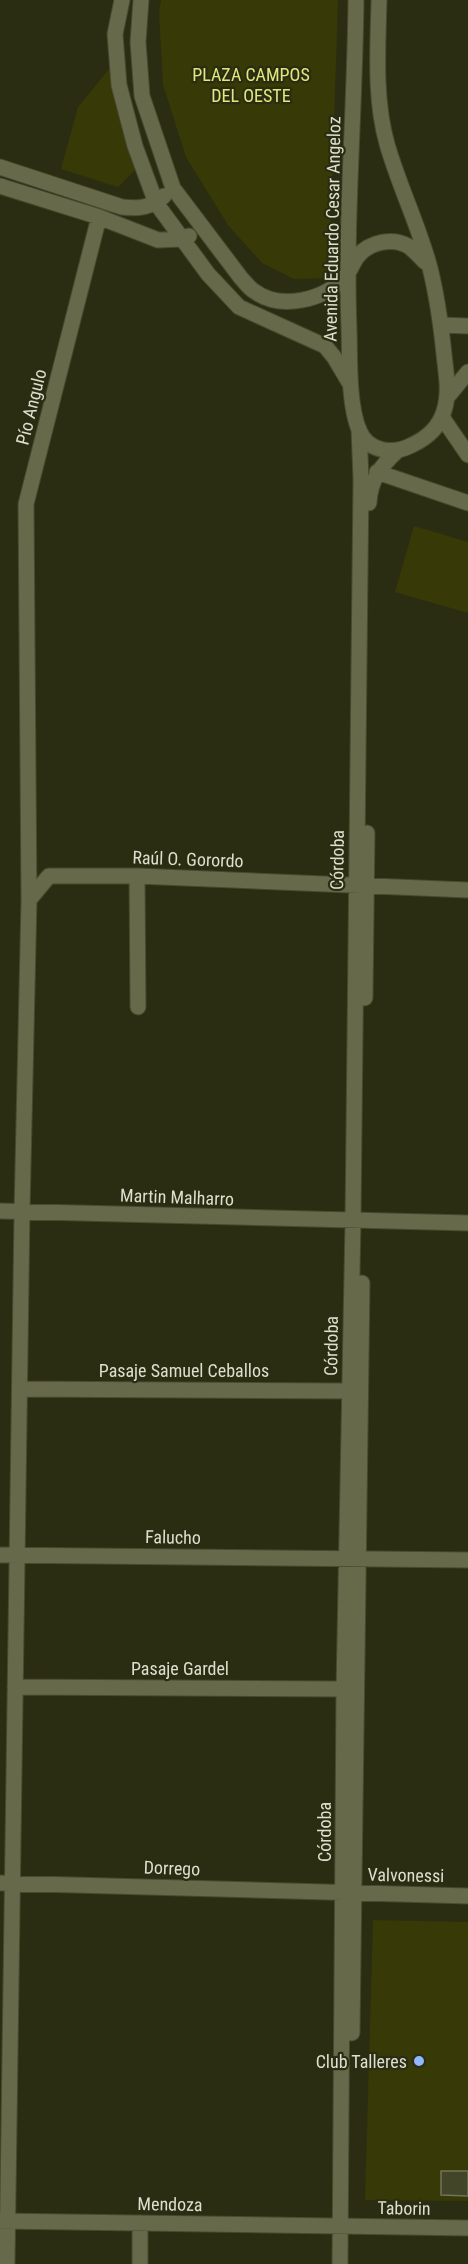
<svg xmlns="http://www.w3.org/2000/svg" width="468" height="2264" font-family="'Roboto Condensed',sans-serif">
<rect width="100%" height="100%" fill="#2b2d12"/>
<path fill="#373907" d="M161,0H338L329,278L294,279L262,263L228,225L186,157L163,85L159,12Z
M113,64L135,170L118,187L61,169L78,107Z
M414,526L468,542V613L395,592Z
M373,1920L468,1922V2201L365,2200Z"/>
<path fill="#434529" stroke="#717457" stroke-width="1.5" d="M441,2171H468V2196L441,2195Z"/>
<g fill="none" stroke-linecap="round" stroke-linejoin="round">
<defs>
<path id="minor" d="M122,0L115,34L119,85L135,146L156,203L208,274L239,307L325,346L334,357L350,384
M141,0L138,42L142,96L173,188L241,278C245,282 249,288 254,291C281,311 325,300 346,276C351,270 353,262 358,256C369,242 393,237 408,246C414,250 420,257 425,262
M356,0C355,110 345,219 349,329C350,358 348,403 359,430C368,452 393,455 412,445C427,438 439,428 444,411C450,392 446,374 444,354C441,325 437,296 430,268C419,226 399,186 387,144C374,98 378,48 379,0
M0,167L122,207C138,209 151,208 164,196
M0,186L99,217L158,240L182,239L189,236
M441,325L468,326
M449,395L468,372
M442,417L468,455
M377,472L468,503
M369,503C370,480 381,466 397,451
M137,876L138,1007
M29,900L49,876H137L468,890
M365,998L367,833
M0,1211L468,1223
M20,1389L349,1391
M0,1555L468,1560
M15,1687L344,1689
M0,1883L468,1896
M352,2033L362,1283
M0,2221L468,2228
M7,2264L22,1212L29,900L26,504L99,217
M140,2264V2223
M340,2264L344,1689L353,1221L361,480L359,429"/>
</defs>
<use href="#minor" stroke="#474930" stroke-width="17"/>
<use href="#minor" stroke="#67694b" stroke-width="15"/>
</g>
<circle fill="#91b8fd" stroke="#2b2d12" stroke-width="2" cx="419" cy="2061" r="6"/>
<g text-anchor="middle" dominant-baseline="central" stroke-width="4.5" stroke-linejoin="round" paint-order="stroke">
<g font-size="18" fill="#e1e77d" stroke="#2b2d12">
<text x="251" y="74">PLAZA CAMPOS<tspan x="251" dy="21">DEL OESTE</tspan></text>
</g>
<g font-size="18" fill="#dddfcf" stroke="#2b2d12">
<text transform="translate(332 229) rotate(-89)">Avenida Eduardo Cesar Angeloz</text>
<text transform="translate(31 407) rotate(-76)">Pío Angulo</text>
<text transform="translate(188 859) rotate(2)">Raúl O. Gorordo</text>
<text transform="translate(337 860) rotate(-89)">Córdoba</text>
<text transform="translate(177 1197) rotate(2)">Martin Malharro</text>
<text transform="translate(331 1346) rotate(-89)">Córdoba</text>
<text x="184" y="1370">Pasaje Samuel Ceballos</text>
<text transform="translate(173 1537) rotate(1)">Falucho</text>
<text x="180" y="1668">Pasaje Gardel</text>
<text transform="translate(324 1832) rotate(-90)">Córdoba</text>
<text transform="translate(172 1868) rotate(2)">Dorrego</text>
<text transform="translate(406 1875) rotate(1)">Valvonessi</text>
<text transform="translate(170 2204) rotate(1)">Mendoza</text>
<text transform="translate(404 2208) rotate(1)">Taborin</text>
</g>
<g font-size="18" fill="#dddfcf" stroke="#2b2d12" text-anchor="end">
<text x="407" y="2061">Club Talleres</text>
</g>
</g>
</svg>
